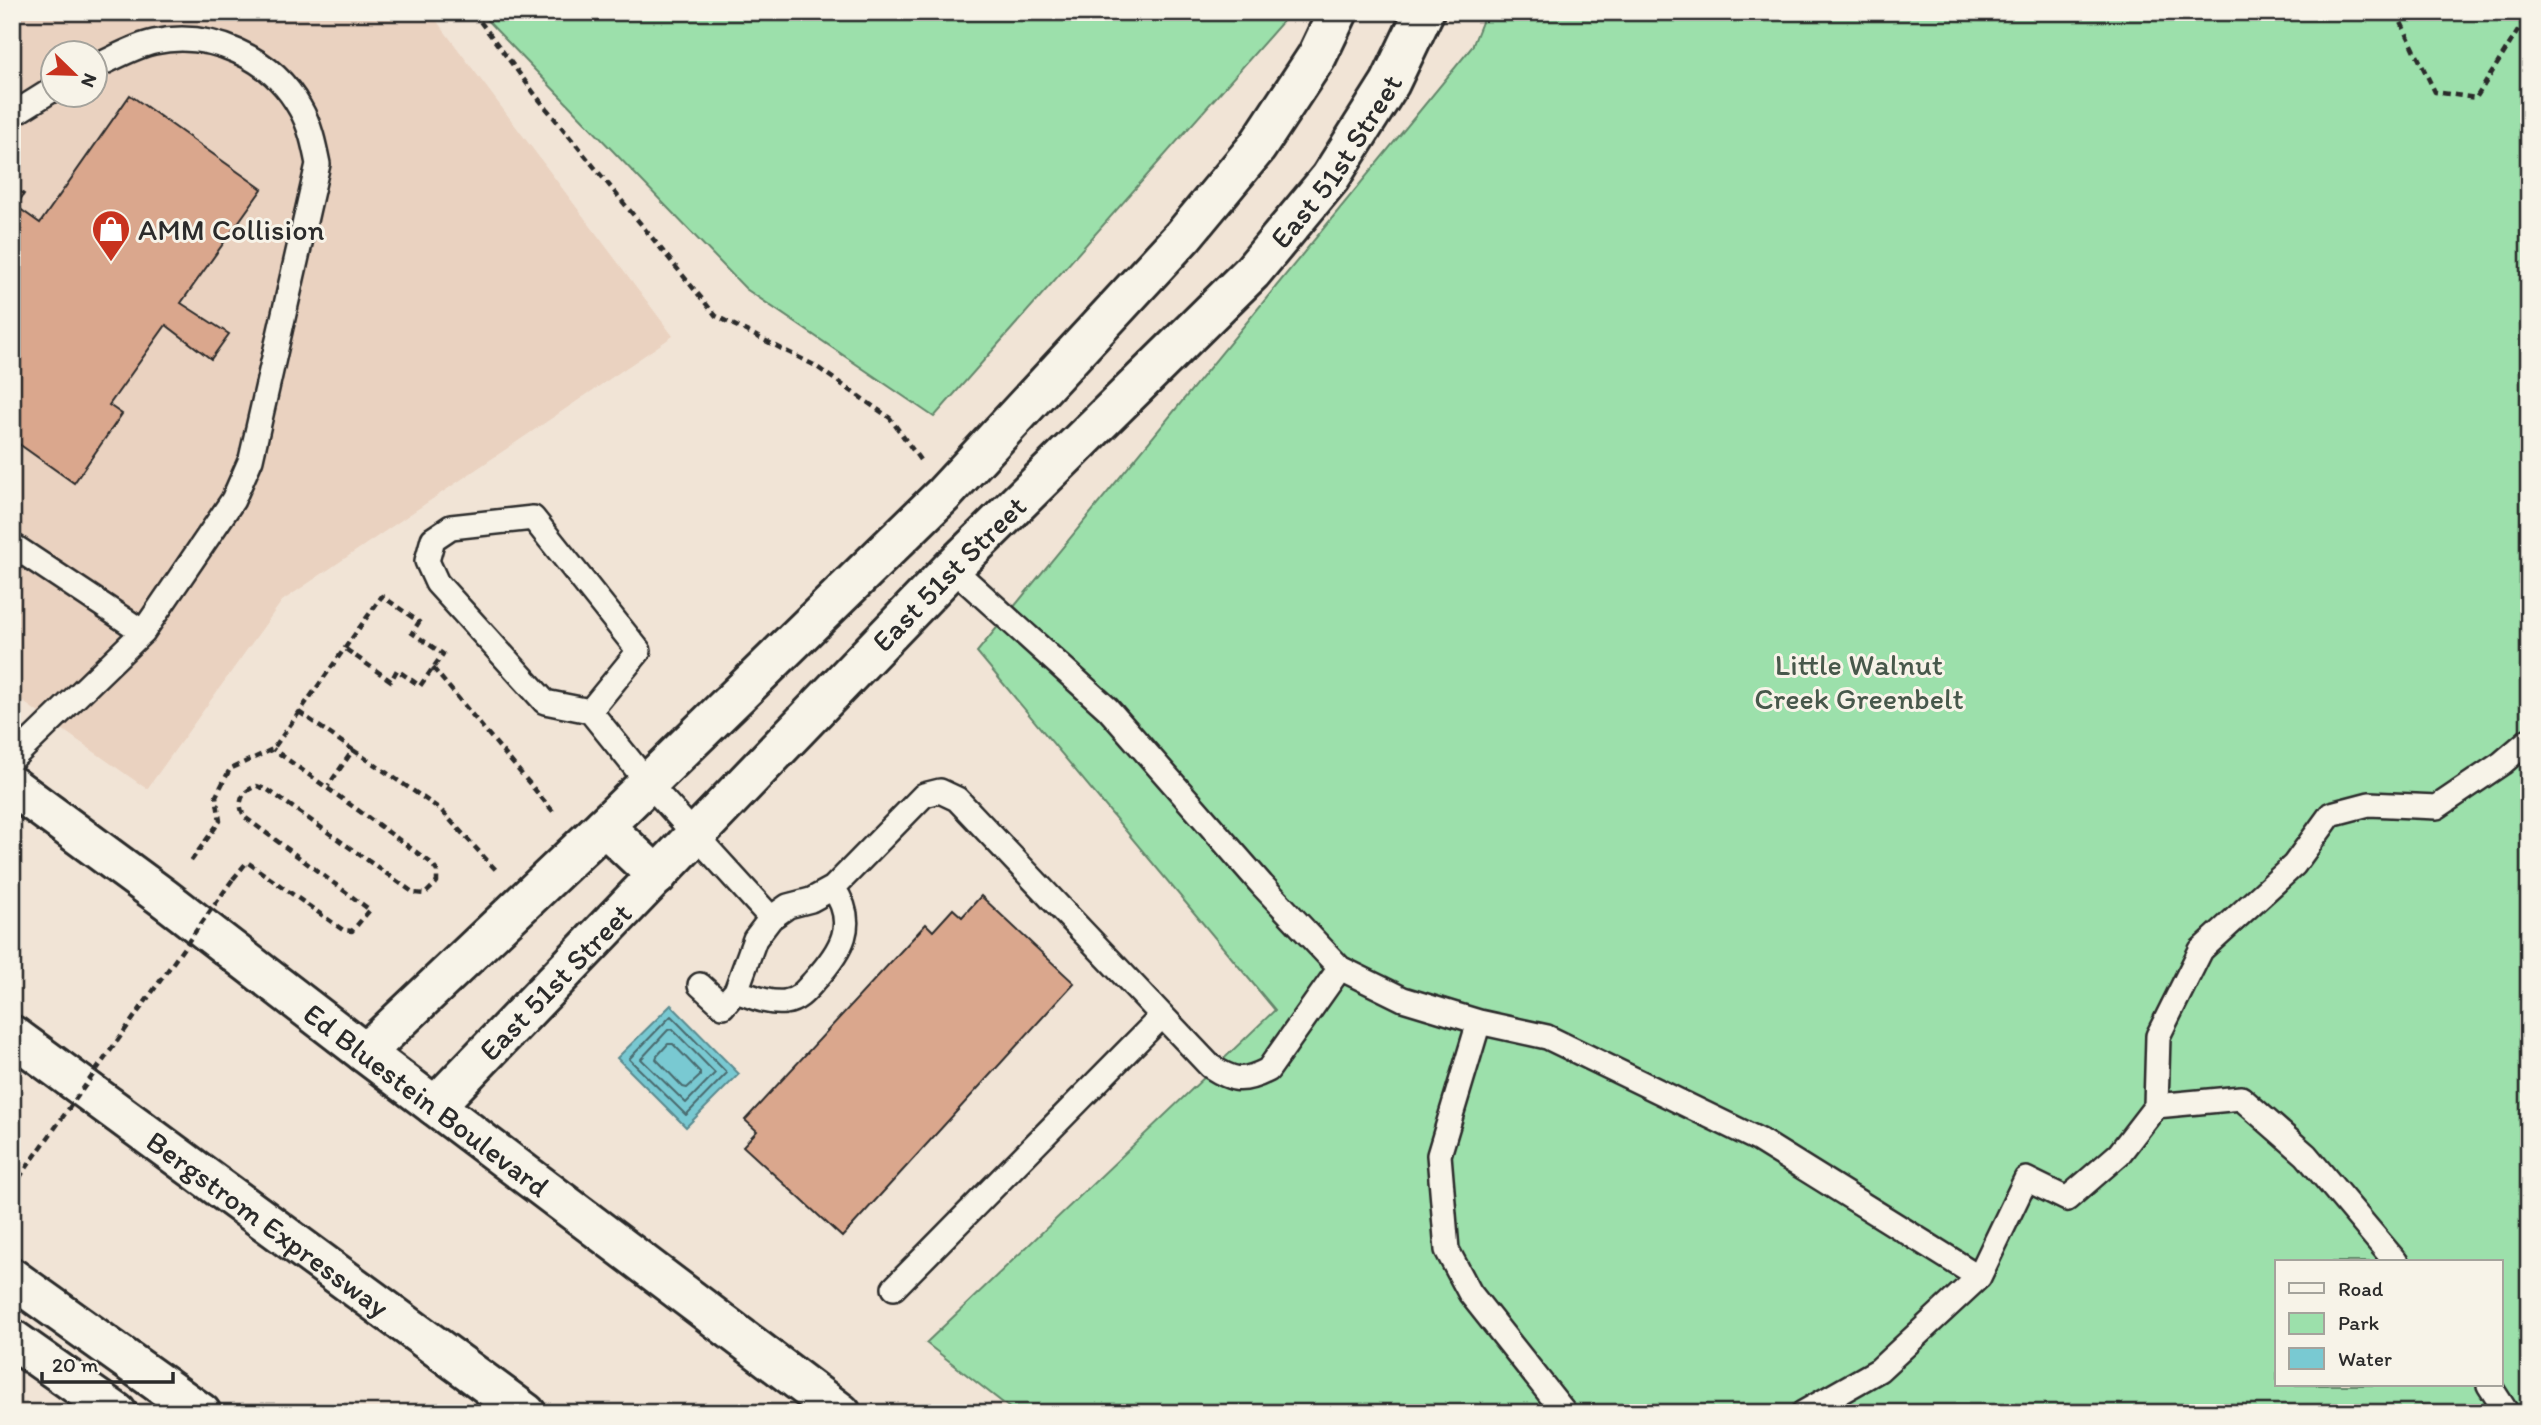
<svg xmlns="http://www.w3.org/2000/svg" width="2541" height="1425" font-family="Itim,sans-serif">
<rect width="100%" height="100%" fill="#f1e4d6"/>
<filter id="ink" filterUnits="userSpaceOnUse"><feTurbulence type="fractalNoise" baseFrequency=".0143" numOctaves="2"/><feDisplacementMap in="SourceGraphic" scale="14" xChannelSelector="R" yChannelSelector="G"/><feConvolveMatrix kernelMatrix="1 2 1 2 8 2 1 2 1" color-interpolation-filters="sRGB"/></filter>
<g filter="url(#ink)">
<path fill="#ead2c0" fill-rule="evenodd" d="M12,12H430L673,336L282,601L147,789L12,694ZM52,52H94V94H52Z"/>
<path fill="#9ce0ab" stroke="#64866b" stroke-width="2" fill-rule="evenodd" d="M479,12H1291L934,417L746,289Z
M1486,12H2529V1413H1016L926,1343L1275,1010L977,652L1472,47ZM2277,1262H2501V1385H2277Z"/>
<path fill="#79c9d2" stroke="#5a8a8f" stroke-width="2" d="M671,1005L739,1074L686,1127L617,1058Z"/>
<g fill="none" stroke-linecap="round" stroke-linejoin="round">
<path stroke="#4a6a6e" stroke-width="2" d="M671,1016L727,1073L686,1115L629,1059Z
M672,1029L715,1073L686,1103L641,1059L668,1030Z
M668,1044H673L700,1072V1076L687,1088L683,1087L656,1059L657,1056Z"/>
</g>
<path fill="#daa78d" stroke="#2b2b2b" stroke-width="2" d="M130,95L262,189L181,303L229,334L211,359L166,325L109,405L122,414L74,483L12,439V186L24,194L16,206L40,223Z
M981,896L1074,983L842,1237L743,1146L757,1131L745,1120L926,924L933,931L953,909L962,917Z"/>
<g fill="none" stroke-linecap="round" stroke-linejoin="round">
<defs>
<path id="service" d="M12,115L52,90
M12,545L143,632
M952,568L1108,709L1262,885L1340,968L1403,999L1479,1022L1547,1037L1759,1140L1979,1277L2026,1179L2067,1199L2119,1154L2156,1106L2241,1098L2306,1155L2396,1262
M590,711L639,651L533,518L451,527L433,539L427,561L437,583L545,702L590,711L648,783L771,918
M12,759L143,632L233,500L251,459L318,164C314,144 310,125 300,108C272,57 210,30 154,42C134,46 113,59 94,67
M700,985L723,1006L736,991L755,939L771,918L788,906L811,900L833,888L924,795L940,791L957,799L1210,1066C1233,1081 1242,1083 1268,1070L1340,968
M736,991C751,996 768,1004 785,1002C799,1000 806,990 815,980C841,951 859,924 833,888
M1479,1022L1439,1155L1447,1250L1470,1293L1565,1413
M2156,1106L2158,1036L2201,950L2294,865L2331,814L2369,804L2437,807L2502,763L2529,740
M894,1288L1162,1016
M2489,1385L2507,1413
M1803,1413L1879,1370L1979,1277"/>
<g id="tertiary">
<path d="M604,826L657,876"/>
<path d="M365,1053L604,826L944,494L1184,235L1257,147L1317,56L1338,12"/>
<path id="s1" d="M435,1106L952,568L1252,272L1330,178L1390,83L1424,12"/>
</g>
<g id="secondary">
<path id="s2" d="M12,786L164,898L365,1053L841,1413"/>
</g>
<g id="motorway">
<path id="s3" d="M12,1035L526,1413"/>
<path d="M12,1278L201,1413"/>
<path d="M12,1339L117,1413"/>
</g>
</defs>
<use href="#service" stroke="#2b2b2b" stroke-width="28"/>
<use href="#tertiary" stroke="#2b2b2b" stroke-width="44"/>
<use href="#secondary" stroke="#2b2b2b" stroke-width="44"/>
<use href="#motorway" stroke="#2b2b2b" stroke-width="44"/>
<path stroke="#2b2b2b" stroke-width="4.5" stroke-dasharray="7 5" stroke-linecap="butt" d="M473,12L537,97L716,316L814,365L890,418L920,460
M2396,12L2435,92L2476,98L2529,13
M433,668L556,815
M299,712L353,750L328,786
M353,750L440,809L496,870
M191,861L220,821L216,796L230,769L273,749L382,596L419,622L412,633L443,654L420,686L397,670L391,681L344,648
M233,879L247,862L343,930L352,931L370,910L246,818C236,806 240,791 257,786L268,790L414,893L425,894L437,882V871L430,862L273,749"/>
<use href="#service" stroke="#f7f3e8" stroke-width="23"/>
<use href="#tertiary" stroke="#f7f3e8" stroke-width="38"/>
<use href="#secondary" stroke="#f7f3e8" stroke-width="38"/>
<use href="#motorway" stroke="#f7f3e8" stroke-width="38"/>
<path stroke="#2b2b2b" stroke-width="4.5" stroke-dasharray="7 5" stroke-linecap="butt" d="M12,1188L233,879"/>
</g>
</g>
<defs>
<symbol id="shop-pin" viewBox="-11 -11 22 30"><path d="M0 17L-7.5 6A9.5 9.5 0 1 1 7.5 6Z" fill="#c8321e" stroke="#f7f3e8"/><path d="M-5-2.5h2.3a2.7 3.5 0 0 1 5.4 0H5L5.5 6h-11ZM-1.5-2.5h3a1.5 2.3 0 0 0-3 0Z" fill="#fff"/></symbol>
</defs>
<g fill-rule="evenodd">
<use href="#shop-pin" x="89" y="207" width="44" height="60"/>
</g>
<g text-anchor="middle" dominant-baseline="central" stroke-width="6" stroke-linejoin="round" paint-order="stroke">
<g font-size="30" fill="#2b2b2b" stroke="#f7f3e8">
<text stroke="none"><textPath href="#s1" startOffset="1307">East 51st Street</textPath></text>
<text stroke="none"><textPath href="#s1" startOffset="740">East 51st Street</textPath></text>
<text stroke="none"><textPath href="#s1" startOffset="173">East 51st Street</textPath></text>
<text stroke="none"><textPath href="#s2" startOffset="520">Ed Bluestein Boulevard</textPath></text>
<text stroke="none"><textPath href="#s3" startOffset="318">Bergstrom Expressway</textPath></text>
</g>
<g font-size="30" fill="#2b2b2b" stroke="#f7f3e8" text-anchor="start">
<text x="138" y="229">AMM Collision</text>
</g>
<g font-size="30" fill="#47584b" stroke="#f7f3e8">
<text x="1859" y="664">Little Walnut<tspan x="1859" dy="34">Creek Greenbelt</tspan></text>
</g>
</g>
<rect width="2541" height="1425" fill="none" stroke="#f7f3e8" stroke-width="42"/>
<rect x="21" y="21" width="2499" height="1383" fill="none" stroke="#2b2b2b" stroke-width="2.5" filter="url(#ink)"/>
<rect x="2275" y="1260" width="228" height="126" fill="#f7f3e8" stroke="#a5a39c" stroke-width="2"/>
<rect x="2289" y="1283" width="35" height="10" fill="#f7f3e8" stroke="#a5a39c" stroke-width="2"/>
<text x="2338" y="1296" font-size="21" fill="#2b2b2b">Road</text>
<rect x="2289" y="1313" width="35" height="21" fill="#9ce0ab" stroke="#a5a39c" stroke-width="2"/>
<text x="2338" y="1330" font-size="21" fill="#2b2b2b">Park</text>
<rect x="2289" y="1348" width="35" height="21" fill="#79c9d2" stroke="#a5a39c" stroke-width="2"/>
<text x="2338" y="1366" font-size="21" fill="#2b2b2b">Water</text>
<g transform="translate(74 74) rotate(113)"><circle r="33" fill="#f7f3e8" stroke="#a5a39c" stroke-width="2"/>
<path d="M0-5L12 26L0 18L-12 26Z" fill="#c8321e"/>
<text y="-10" font-size="19" font-weight="bold" text-anchor="middle" fill="#2b2b2b">N</text>
</g>
<path d="M42 1372v10h131v-10" fill="none" stroke="#2b2b2b" stroke-width="3.5"/>
<text x="52" y="1372" font-size="21" fill="#2b2b2b" stroke="#f7f3e8" stroke-width="5" paint-order="stroke">20 m</text>
</svg>
